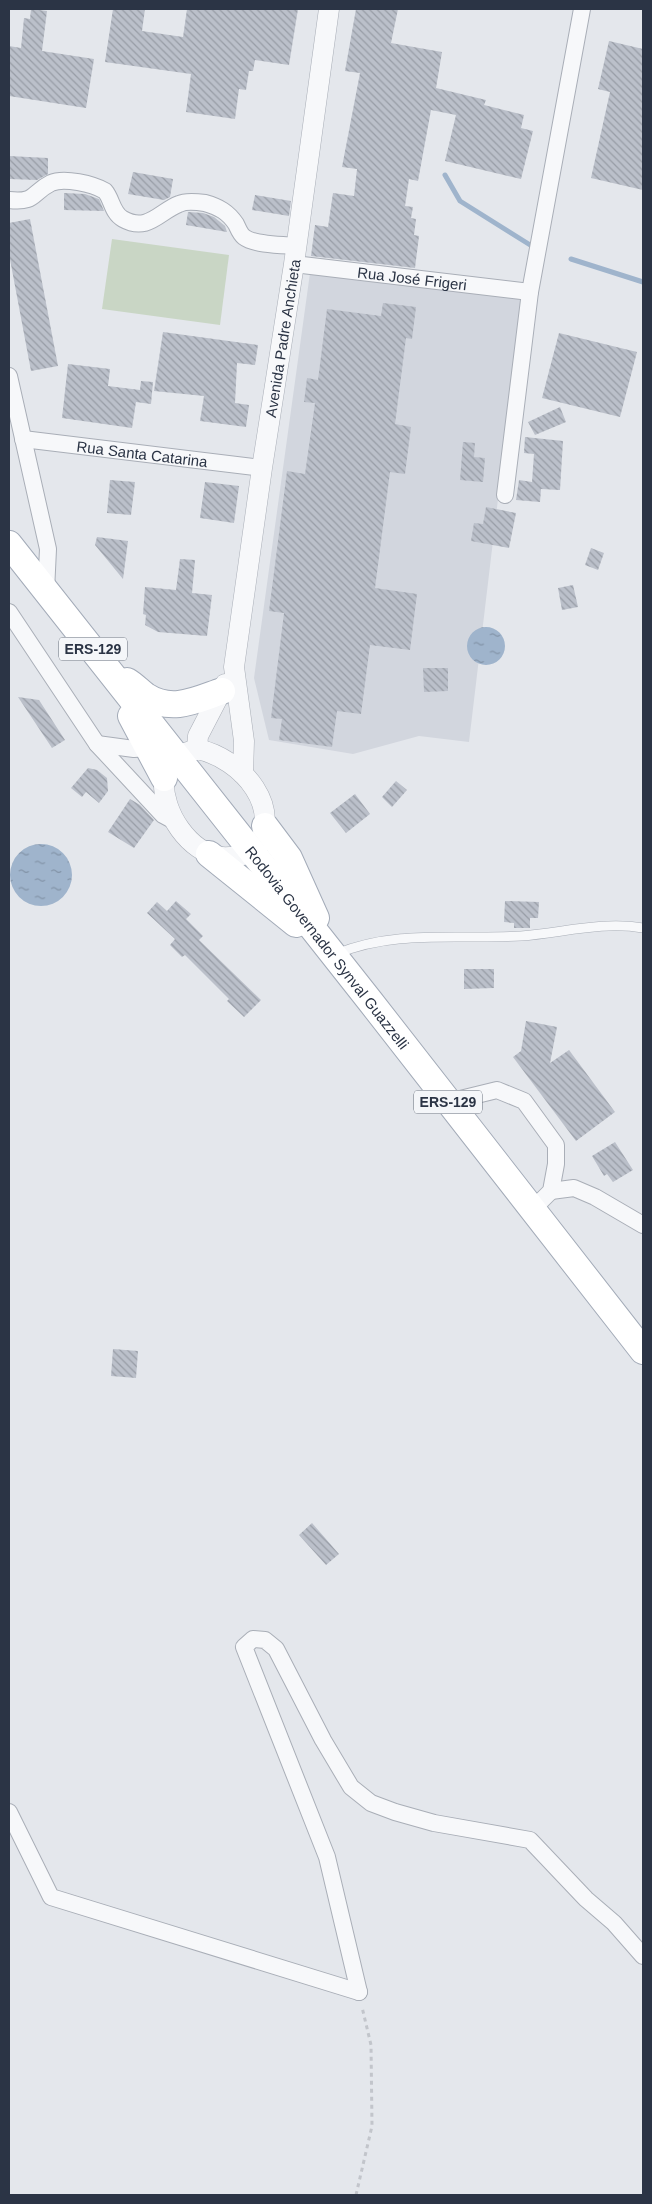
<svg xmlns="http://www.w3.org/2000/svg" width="652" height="2204" font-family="Helvetica,sans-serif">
<defs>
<pattern id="water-ripples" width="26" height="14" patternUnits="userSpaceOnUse" patternTransform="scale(1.25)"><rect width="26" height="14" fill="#9fb4cc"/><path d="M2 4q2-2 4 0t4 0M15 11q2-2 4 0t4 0" fill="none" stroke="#8293a7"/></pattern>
<pattern id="building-back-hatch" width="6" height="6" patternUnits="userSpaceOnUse" patternTransform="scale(1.25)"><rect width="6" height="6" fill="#bbc0ca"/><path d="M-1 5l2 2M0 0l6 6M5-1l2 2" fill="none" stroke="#989da6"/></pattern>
</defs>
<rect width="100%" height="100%" fill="#e4e7ec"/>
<path fill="#d2d6de" d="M310,273L522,298L469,742L419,736L353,754L269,740L254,678Z"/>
<path fill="#c9d6c5" d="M112,239L229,255L220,325L102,309Z"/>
<path fill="url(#water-ripples)" d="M467 646a19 19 0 1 1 38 0a19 19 0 1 1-38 0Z
M10 875a31 31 0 1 1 62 0a31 31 0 1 1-62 0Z"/>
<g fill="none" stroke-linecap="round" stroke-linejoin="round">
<path stroke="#9fb4cc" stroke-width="5" d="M445,175L460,201L535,248
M571,259L643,282"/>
</g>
<path fill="url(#building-back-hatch)" d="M31,9L47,11L42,51L94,59L86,108L9,96V46L21,48L24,18L30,19Z
M113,9H145L142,31L183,37L187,9H298L289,65L255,60L253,71H249L246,90L239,89L235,119L186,112L191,74L105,62Z
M356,9H398L391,43L442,52L436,88L486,100L484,105L524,115L521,128L533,131L521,179L445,161L456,115L431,110L418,181L409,179L405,206L413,207L411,218L416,219L414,235L419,236L415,268L311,256L315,225L328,227L333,193L354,196L357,169L342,167L360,73L345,71Z
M609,41L643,49V190L591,178L610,92L598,89Z
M9,156L48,158V174L37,180L9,179Z
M133,172L173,179L170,197L164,200L128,194Z
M64,193L85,194L96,198L99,199L104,211L64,210Z
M255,195L291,201L289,216L252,210Z
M188,212L203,213L214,217L225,226L227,232L186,225Z
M30,219L58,366L31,371L9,254V223Z
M383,303L416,307L412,339L406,338L395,424L411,427L405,474L390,472L375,588L417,594L410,650L370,645L361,714L337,711L332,747L279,740L282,719L271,718L284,613L269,611L287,471L305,474L315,403L304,402L307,378L318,380L327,309L381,316Z
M163,332L258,345L255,365L237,363L235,403L249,405L246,427L200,421L204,396L154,391Z
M559,333L637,352L620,417L542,398Z
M68,364L110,369L108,386L140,390L141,381L153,382L151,404L136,402L132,428L62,418Z
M560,407L566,422L535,435L528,422Z
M525,437L563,441L560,490L541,489L540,502L516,500L519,480L532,482L534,454L524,453Z
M463,442L475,443L474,457L485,458L483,482L460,480Z
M110,480L135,482L131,515L107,513Z
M205,482L239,486L234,523L200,518Z
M486,507L516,513L509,548L471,541L474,523L483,524Z
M97,537L128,541L123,579L95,545Z
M591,548L604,553L598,570L585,565Z
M180,559L195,560L192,593L212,595L207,636L158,632L145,625L146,615L143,614L145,587L176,590Z
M573,585L578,607L562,610L558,588Z
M423,668H448V691L424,692Z
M18,697L39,700L65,740L52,748Z
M88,768L97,770L107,778L108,791L99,803L86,792L82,797L71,788Z
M396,781L407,790L392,807L382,797Z
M355,794L370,814L346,833L330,813Z
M130,799L140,805L154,820L134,848L108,832Z
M176,901L191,914L186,919L203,936L199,940L261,1000L244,1017L227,1001L229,999L185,955L182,957L170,945L175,939L147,913L157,902L167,911Z
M505,901L539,902L538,918H530V928H514V923L504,922Z
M464,969H494V988L464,989Z
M526,1021L557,1027L550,1063L569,1050L615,1112L576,1141L513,1057L521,1051Z
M615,1142L633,1170L613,1182L607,1174L604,1176L592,1156Z
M113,1349L138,1351L136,1378L111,1376Z
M312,1523L339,1554L326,1565L299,1535Z"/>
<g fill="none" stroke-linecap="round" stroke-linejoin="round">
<defs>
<path id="service" d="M336,954C396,929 459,940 521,936C562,933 602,921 643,928"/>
<g id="minor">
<path d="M9,200C36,203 31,193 51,183C64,177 93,184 105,191C112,199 112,213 123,219C148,233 160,211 179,204C185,201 198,202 205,203C219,207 228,212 236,224C238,228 240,234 244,237C254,245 283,245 297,246"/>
<path id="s1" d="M294,264L530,292"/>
<path d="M9,376L48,549L46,591"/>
<path id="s2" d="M23,439L262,468"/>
<path d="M505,495L530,292L582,9"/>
<path d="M9,612L97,744L163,815L176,822"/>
<path d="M97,744L134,749L147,748"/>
<path d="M448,1102L497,1090L524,1101L556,1145V1164L551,1191L532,1210"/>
<path d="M551,1191L574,1188L595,1197L643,1225"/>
<path d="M9,1812L51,1897L359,1992"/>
<path d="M359,1992L327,1857L244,1647L253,1639L265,1640L276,1649L323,1740L351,1787L371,1803L395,1812L434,1823L530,1840L586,1899L614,1923L643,1956"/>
</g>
<g id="tertiary">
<path d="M197,749C242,758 287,810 253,853C243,855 232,858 222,857C189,853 162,812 164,780C164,772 172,763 176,756Z"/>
<path d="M197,749L198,736L225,684"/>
<path id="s3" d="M243,774L244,741L234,667L262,468L294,264L329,9"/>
</g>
<g id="primary">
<path id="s4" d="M9,544L370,1001L643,1351"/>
<path d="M127,681C134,685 139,691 146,696C172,713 196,700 222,691"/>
<path d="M131,716L164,778"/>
<path d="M265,826L289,858L316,918"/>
<path d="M209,854L296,924"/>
</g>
</defs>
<use href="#service" stroke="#a9aeb7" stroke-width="10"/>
<use href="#minor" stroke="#a9aeb7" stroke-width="18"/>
<use href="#tertiary" stroke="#a9aeb7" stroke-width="21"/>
<use href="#primary" stroke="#a3abb8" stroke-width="28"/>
<path stroke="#c2c5cb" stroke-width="3" stroke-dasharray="4 4" stroke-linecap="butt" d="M356,2195L372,2126L371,2045L362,2007"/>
<use href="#service" stroke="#f7f8fa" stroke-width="9"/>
<use href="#minor" stroke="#f7f8fa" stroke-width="16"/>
<use href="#tertiary" stroke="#f7f8fa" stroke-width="20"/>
<use href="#primary" stroke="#fff" stroke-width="26"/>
</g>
<g text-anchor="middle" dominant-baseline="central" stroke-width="4" stroke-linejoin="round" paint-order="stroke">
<g fill="#f4f6f9" stroke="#676e7b" stroke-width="1">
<rect x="59" y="637.5" width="68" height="23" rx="4"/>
<rect x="414" y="1090.5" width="68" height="23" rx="4"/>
</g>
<g font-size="14" font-weight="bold" fill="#2b3445">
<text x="93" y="649">ERS-129</text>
<text x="448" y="1102">ERS-129</text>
</g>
<g font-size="15" fill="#2b3445" stroke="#f4f6f9">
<text stroke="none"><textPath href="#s1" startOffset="119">Rua José Frigeri</textPath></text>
<text stroke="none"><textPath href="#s3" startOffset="440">Avenida Padre Anchieta</textPath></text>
<text stroke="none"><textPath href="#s2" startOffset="120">Rua Santa Catarina</textPath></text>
<text stroke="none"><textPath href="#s4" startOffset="514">Rodovia Governador Synval Guazzelli</textPath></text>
</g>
</g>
<rect width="652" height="2204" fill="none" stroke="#2b3445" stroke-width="20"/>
</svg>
